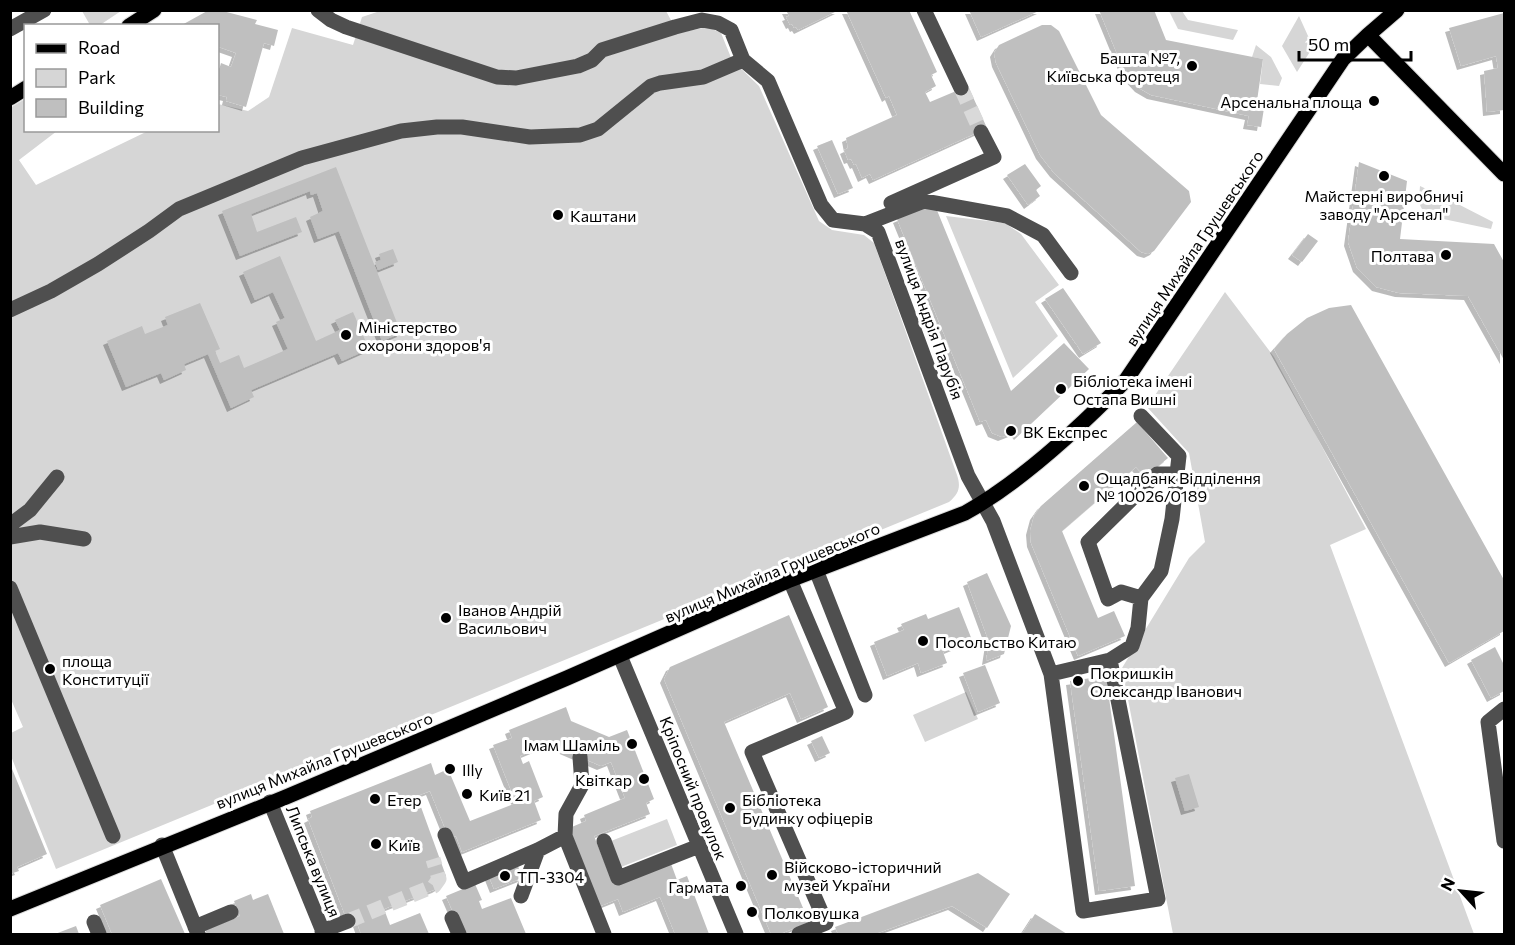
<svg xmlns="http://www.w3.org/2000/svg" width="1515" height="945" font-family="Commissioner,sans-serif">
<defs>
<filter id="shadow"><feDropShadow dx="-4" dy="4" stdDeviation="0" flood-color="#0004"/></filter>
</defs>
<rect width="100%" height="100%" fill="#fff"/>
<path fill="#d6d6d6" d="M82,11H121L100,25H90Z
M380,11H666L678,33L708,27L721,33L732,60L759,86L819,221L832,230L864,235L874,243L957,475C961,487 959,494 949,502L56,869L11,756V733L23,727L10,697V108L25,99L26,130L57,131L19,160L36,185L148,131L218,130V104L248,111L269,97L292,28L353,45L362,17Z
M1169,11H1182L1188,20L1238,30L1233,40L1178,29Z
M1299,16L1313,47L1297,72L1282,46Z
M1256,45L1271,57L1282,78L1279,86L1260,84L1263,59L1252,57Z
M1420,186L1439,195L1440,201L1454,202L1493,222L1491,229L1429,216C1417,207 1419,200 1420,186Z
M946,216L1005,223L1021,234L1059,285L1035,302L1058,336L1013,378Z
M1225,292L1274,357L1366,529L1330,545L1474,934H1173L1122,668L1189,558L1205,542L1189,453L1147,407Z
M966,692L978,719L925,742L913,715Z
M667,819L677,845L621,867L611,841Z"/>
<path fill="#bfbfbf" filter="url(#shadow)" d="M209,10H219L257,20L255,24L278,30L274,46L264,43L246,107L226,101L227,97L218,95V69L219,70L221,63L231,67L236,53L219,47L218,26H180Z
M786,10H839L798,30L796,27L794,28L792,24L790,25L786,17L789,16Z
M846,10H909L937,72L931,75L936,86L925,92L930,102L968,86L987,128L873,180L870,174L862,178L856,164L854,165L851,159L848,160L844,150L848,148L846,138L897,115L889,96L886,98Z
M969,10H1041L981,37Z
M1099,10H1154L1166,40L1263,59L1257,101L1265,102L1261,127L1247,125L1249,116L1151,95L1139,88L1125,73Z
M1504,13V110L1487,112L1484,71L1498,68L1496,56L1461,66L1449,28Z
M1042,25H1051L1059,31L1101,115L1189,191L1191,202L1154,251L1148,254L1141,252L1054,173L1040,155L996,63L994,53L999,45Z
M832,140L853,188L838,194L817,146Z
M1359,162L1407,181L1400,239L1494,244L1504,262V360L1468,296L1399,293L1376,287L1357,268L1348,242Z
M1025,164L1041,186L1036,190L1040,196L1028,205L1007,175Z
M336,167L401,333L382,341L339,231L318,239L310,217L323,211L317,193L311,195L310,191L251,214L257,232L296,217L302,232L240,256L222,211Z
M934,203L1011,391L1064,343L1089,369L1018,436L1015,432L1002,437L992,433L986,420L980,422L897,219Z
M1308,234L1318,241L1302,262L1292,255Z
M393,249L398,262L378,270L375,262L381,260L379,254Z
M280,256L316,341L340,330L335,320L353,312L369,349L342,361L338,353L251,390L254,397L231,408L208,354L184,364L186,370L164,380L161,373L126,387L107,341L142,326L145,334L168,325L165,317L200,303L220,349L215,351L220,363L239,355L244,368L288,349L276,322L285,318L273,292L255,300L243,272Z
M1063,288L1101,343L1083,354L1045,299Z
M1351,305L1504,580V631L1449,663L1274,349L1287,334L1307,318L1329,308Z
M1137,422L1168,458L1145,477L1136,467L1062,531L1098,618L1114,611L1125,636L1078,656L1031,543L1030,531L1034,516L1041,506Z
M987,573L1011,626L1004,654L986,661L989,642L967,582Z
M959,607L972,640L943,652L947,663L921,673L918,663L887,676L874,642L904,630L901,624L926,614L928,619Z
M789,615L828,707L801,719L790,693L724,722L809,922L780,934H771L664,679L670,667Z
M1495,647L1504,665V691L1491,698L1471,660Z
M985,665L1000,703L978,712L963,673Z
M1106,676L1135,886L1099,891L1070,681Z
M566,707L571,721L609,737L627,730L654,799L646,803L650,814L594,836L613,884L670,861L677,880L687,876L709,934H675L660,897L623,912L618,899L598,907L567,829L586,821L584,815L625,798L611,762L601,766L559,748L556,741L520,756L523,764L529,761L543,797L534,801L541,820L462,852L456,836L449,838L430,791L417,796L446,876L441,886L436,889L384,909L390,925L420,913L429,934H361L356,920L348,923L308,819L312,817L310,811L431,763L435,775L448,769L470,821L516,803L493,745L512,738L509,730Z
M822,736L830,753L819,758L811,741Z
M10,764L47,854L17,867L19,871L10,874Z
M1189,774L1199,807L1185,811L1175,778Z
M517,863L522,878L494,889L488,874Z
M978,873L1010,894L987,928L952,906L875,934H838L835,927Z
M161,879L185,934H112L100,905Z
M475,884L482,900L479,901L482,909L511,898L526,934H466L456,911L453,912L446,896Z
M251,894L253,900L268,894L284,934H207L205,930L240,916L234,901Z
M1035,914L1067,934H1022Z
M76,926L79,934H55Z"/>
<g fill="none" stroke-linecap="round" stroke-linejoin="round">
<path stroke="#d9d9d9" stroke-width="15" stroke-dasharray="15 8" stroke-linecap="butt" d="M961,88L981,132
M348,921L434,886L439,879L433,859"/>
<defs>
<path id="major" d="M129,26L154,10
M1368,35L1504,174
M10,98L26,88
M10,909L286,797L567,678L790,580L965,513C1021,482 1081,426 1126,380L1343,59L1368,35L1397,10"/>
</defs>
<use href="#major" stroke="#dbdbdb" stroke-width="17"/>
<path stroke="#4f4f4f" stroke-width="15" d="M318,10L331,20L346,27L497,77L516,78L578,66L592,60L602,50L675,27L702,20L718,23L731,30L743,60L768,81L821,205L833,220L865,224L878,232L968,476L993,521L1051,674L1083,911L1158,899L1110,660
M924,10L961,88
M10,29L44,10
M891,203L994,157L981,132
M865,224L924,201L1007,216L1043,235L1071,273
M10,310L51,291L98,264L149,231L179,209L302,158L401,131L437,127H462L530,137L580,135L598,129L651,86L660,83L703,77L743,60
M10,525L30,510L57,477
M10,537L40,532L84,539
M816,570L865,695
M790,580L846,712L752,752L826,923L799,934
M10,588L113,836
M1141,598L1121,592L1108,599L1088,542L1157,474H1177
M620,656L736,934
M1051,674L1110,660L1132,646L1138,628L1141,598L1161,571L1172,519L1179,456L1141,416
M1504,709L1488,722L1504,841
M580,757L582,785L566,814L565,836L604,934
M270,802L324,934
M445,835L464,882L538,850L565,836
M604,841L618,878L699,846
M162,845L198,934
M521,896L538,850
M452,918L459,934
M94,922L99,934
M195,927L231,912
M322,931L348,921"/>
<use href="#major" stroke="#000" stroke-width="15"/>
</g>
<g fill="#000" stroke="#fff" stroke-width="2">
<circle cx="1192" cy="66" r="6"/>
<circle cx="1374" cy="101" r="6"/>
<circle cx="1384" cy="176" r="6"/>
<circle cx="558" cy="215" r="6"/>
<circle cx="1446" cy="255" r="6"/>
<circle cx="346" cy="335" r="6"/>
<circle cx="1061" cy="389" r="6"/>
<circle cx="1011" cy="431" r="6"/>
<circle cx="1084" cy="486" r="6"/>
<circle cx="446" cy="618" r="6"/>
<circle cx="923" cy="641" r="6"/>
<circle cx="50" cy="669" r="6"/>
<circle cx="1078" cy="681" r="6"/>
<circle cx="632" cy="744" r="6"/>
<circle cx="450" cy="769" r="6"/>
<circle cx="644" cy="779" r="6"/>
<circle cx="467" cy="794" r="6"/>
<circle cx="375" cy="799" r="6"/>
<circle cx="730" cy="808" r="6"/>
<circle cx="376" cy="844" r="6"/>
<circle cx="772" cy="875" r="6"/>
<circle cx="505" cy="876" r="6"/>
<circle cx="741" cy="886" r="6"/>
<circle cx="752" cy="912" r="6"/>
</g>
<g text-anchor="middle" dominant-baseline="central" stroke-width="6" stroke-linejoin="round" paint-order="stroke">
<g font-size="16" fill="#000" stroke="#fff" text-anchor="start">
<text x="1180" y="57" text-anchor="end">Башта №7,<tspan x="1180" dy="18">Київська фортеця</tspan></text>
<text x="1362" y="101" text-anchor="end">Арсенальна площа</text>
<text x="1384" y="195" text-anchor="middle">Майстерні виробничі<tspan x="1384" dy="18">заводу "Арсенал"</tspan></text>
<text x="570" y="215">Каштани</text>
<text x="1434" y="255" text-anchor="end">Полтава</text>
<text x="358" y="326">Міністерство<tspan x="358" dy="18">охорони здоров'я</tspan></text>
<text x="1073" y="380">Бібліотека імені<tspan x="1073" dy="18">Остапа Вишні</tspan></text>
<text x="1023" y="431">ВК Експрес</text>
<text x="1096" y="477">Ощадбанк Відділення<tspan x="1096" dy="18">№ 10026/0189</tspan></text>
<text x="458" y="609">Іванов Андрій<tspan x="458" dy="18">Васильович</tspan></text>
<text x="935" y="641">Посольство Китаю</text>
<text x="62" y="660">площа<tspan x="62" dy="18">Конституції</tspan></text>
<text x="1090" y="672">Покришкін<tspan x="1090" dy="18">Олександр Іванович</tspan></text>
<text x="620" y="744" text-anchor="end">Імам Шаміль</text>
<text x="462" y="769">Illy</text>
<text x="632" y="779" text-anchor="end">Квіткар</text>
<text x="479" y="794">Київ 21</text>
<text x="387" y="799">Етер</text>
<text x="742" y="799">Бібліотека<tspan x="742" dy="18">Будинку офіцерів</tspan></text>
<text x="388" y="844">Київ</text>
<text x="784" y="866">Війсково-історичний<tspan x="784" dy="18">музей України</tspan></text>
<text x="517" y="876">ТП-3304</text>
<text x="729" y="886" text-anchor="end">Гармата</text>
<text x="764" y="912">Полковушка</text>
</g>
<g font-size="16" fill="#000" stroke="#fff">
<text transform="translate(1194 248) rotate(-56)">вулиця Михайла Грушевського</text>
<text transform="translate(930 319) rotate(70)">вулиця Андрія Парубія</text>
<text transform="translate(772 572) rotate(-23)">вулиця Михайла Грушевського</text>
<text transform="translate(324 760) rotate(-22)">вулиця Михайла Грушевського</text>
<text transform="translate(694 788) rotate(68)">Кріпосний провулок</text>
<text transform="translate(314 861) rotate(68)">Липська вулиця</text>
</g>
</g>
<rect width="1515" height="945" fill="none" stroke="#000000" stroke-width="24"/>
<rect x="24" y="24" width="195" height="108" fill="#ffffff" stroke="#999999" stroke-width="1.5"/>
<rect x="36" y="44" width="30" height="9" fill="#000000" stroke="#999999" stroke-width="1.5"/>
<text x="78" y="54" font-size="18" fill="#000000">Road</text>
<rect x="36" y="69" width="30" height="18" fill="#d6d6d6" stroke="#999999" stroke-width="1.5"/>
<text x="78" y="84" font-size="18" fill="#000000">Park</text>
<rect x="36" y="99" width="30" height="18" fill="#bfbfbf" stroke="#999999" stroke-width="1.5"/>
<text x="78" y="114" font-size="18" fill="#000000">Building</text>
<g transform="translate(1461 891) rotate(297)" stroke="#ffffff" stroke-width="4.5" paint-order="stroke">
<path d="M0-4.5L10 22L0 15L-10 22Z" fill="#000000"/>
<text y="-9" font-size="16" font-weight="bold" text-anchor="middle" fill="#000000">N</text>
</g>
<path d="M1299 51v9h112v-9" fill="none" stroke="#000000" stroke-width="3"/>
<text x="1308" y="51" font-size="18" fill="#000000" stroke="#ffffff" stroke-width="4.5" paint-order="stroke">50 m</text>
</svg>
